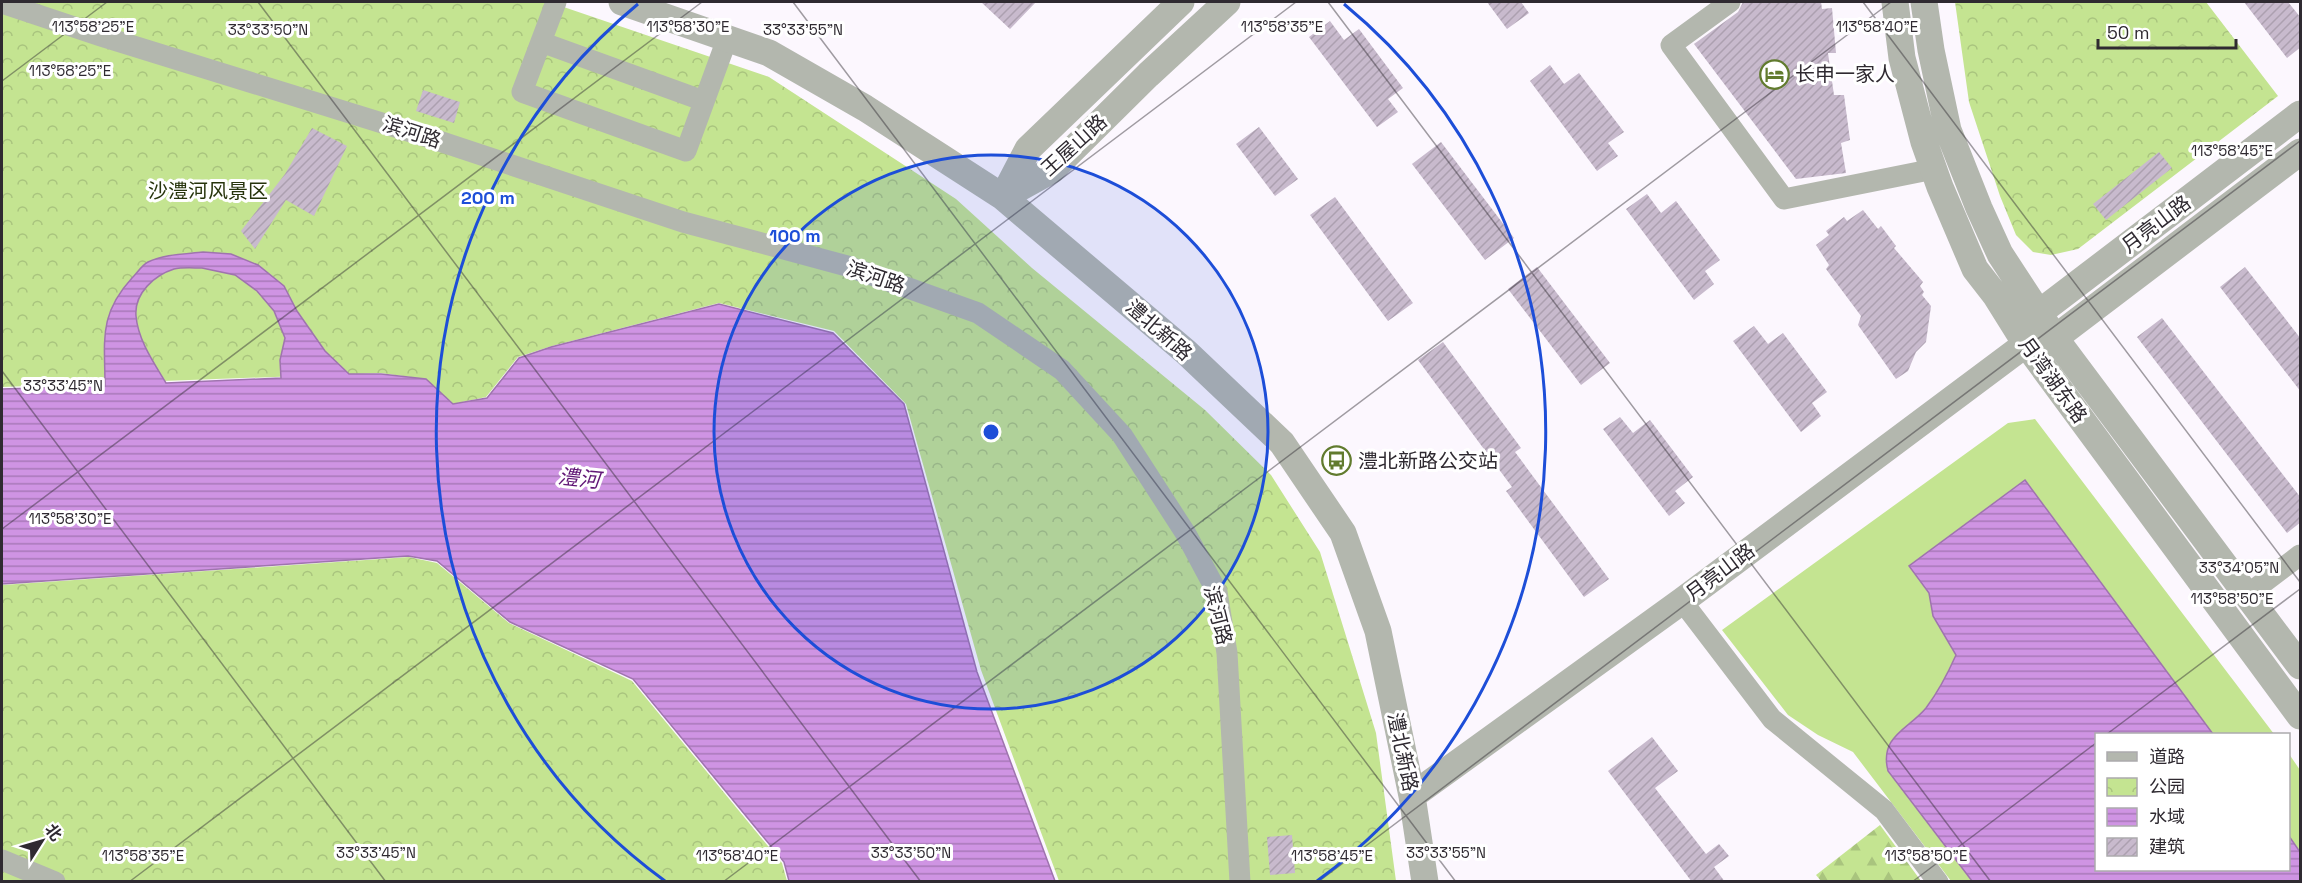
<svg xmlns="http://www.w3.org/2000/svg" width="2302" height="883" font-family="'Space Grotesk','Noto Sans SC',sans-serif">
<defs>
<pattern id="forest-firs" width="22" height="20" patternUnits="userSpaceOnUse" patternTransform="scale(1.5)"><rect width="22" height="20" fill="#c4e491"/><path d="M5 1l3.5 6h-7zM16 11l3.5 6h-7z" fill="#a9c47e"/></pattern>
<pattern id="park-crowns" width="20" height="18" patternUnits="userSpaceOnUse" patternTransform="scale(1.5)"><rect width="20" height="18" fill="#c4e491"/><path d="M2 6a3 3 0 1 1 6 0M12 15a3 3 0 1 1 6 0" fill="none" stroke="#a9c47e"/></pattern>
<pattern id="water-rules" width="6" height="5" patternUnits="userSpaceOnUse" patternTransform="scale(1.5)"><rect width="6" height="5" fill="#cf94e3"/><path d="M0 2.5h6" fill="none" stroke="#a879b9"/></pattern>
<pattern id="building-hatch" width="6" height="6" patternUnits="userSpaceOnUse" patternTransform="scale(1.5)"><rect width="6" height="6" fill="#c8bacd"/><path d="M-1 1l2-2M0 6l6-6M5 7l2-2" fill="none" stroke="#aca0b0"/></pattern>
</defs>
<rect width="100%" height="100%" fill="#fcf7fe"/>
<path fill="#c4e491" d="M2035,419L2274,734H2096V870H2288L2289,754L2300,770V881H1951L1853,752L1818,735L1788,715L1722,630L2008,423Z"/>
<path fill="url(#forest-firs)" d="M1880,825L1921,881H1821L1816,875Z"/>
<path fill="url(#park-crowns)" d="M2,2H549L769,77L956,199L1032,268L1205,410L1271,475L1320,552L1376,733L1396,881H1059L981,670L906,404L834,331L719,303L552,346L518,357L486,397L453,404L426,379L380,373L2,387Z
M1955,2H2206L2278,96L2078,249L2051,255L2033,252L2016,235L2000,196L1969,102Z
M409,557L437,563L509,623L632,681L782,863L787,881L2,882V585Z"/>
<path fill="url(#water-rules)" stroke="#9f74ae" stroke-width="1.5" fill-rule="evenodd" d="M203,252L231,254L258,265L284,286L297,311L325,351L349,374H381L426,379L453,404L487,398L519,358L551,347L719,304L833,333L904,404L977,672L1055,881H789L784,862L633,679L510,622L437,561L408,556L2,584V389L105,386C105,341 98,315 132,278C137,273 142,265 148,262C164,254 186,254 203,252ZM202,268L235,275L257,291L274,311L285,338L280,360L281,378L166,383C154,363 138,340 136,316C134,293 155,275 174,269C182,267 193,268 202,268Z
M2025,480L2213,734H2096V870H2288L2289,836L2300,852V881H1972L1888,771C1879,736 1909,729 1926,708C1938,692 1948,673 1956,655L1933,616L1929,593L1909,566Z"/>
<path fill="url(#building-hatch)" d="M981,2H1036L1010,29Z
M1487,2H1521L1529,13L1507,29Z
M1743,2H1821L1822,9L1832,8L1836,53H1828L1834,95H1844L1850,140L1841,143L1846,173L1796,179L1694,44L1738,12Z
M2244,2H2288L2301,18V47L2287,58Z
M1330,21L1344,40L1359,29L1403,88L1388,99L1398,112L1377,127L1309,37Z
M1550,65L1564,84L1579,73L1624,132L1608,143L1618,156L1597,171L1530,81Z
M423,90L460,102L454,123L416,111Z
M1259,127L1298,179L1275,196L1236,144Z
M312,128L347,146L314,216L286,200L255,249L241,231L285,174Z
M1441,142L1514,238L1485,260L1412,164Z
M2159,152L2172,168L2106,220L2093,204Z
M1647,194L1661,213L1676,201L1720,260L1705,271L1714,284L1694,300L1626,209Z
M1335,197L1413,303L1388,321L1310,215Z
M1863,210L1878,229L1881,226L1896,246L1894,248L1923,282L1920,286L1924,292L1922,295L1931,306L1926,342L1916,352L1908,371L1896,379L1858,325L1861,316L1826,269L1829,265L1816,245L1829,235L1826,231L1844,217L1847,221Z
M1537,267L1610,363L1581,385L1508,289Z
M2245,267L2301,339V392L2220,287Z
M2162,318L2301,498V522L2287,533L2137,337Z
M1754,326L1768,344L1783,333L1827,392L1812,403L1821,416L1801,432L1733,341Z
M1443,342L1521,448L1515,452L1609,579L1584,597L1506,491L1512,487L1418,360Z
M1620,417L1633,433L1650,420L1693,477L1675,491L1685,503L1669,516L1603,429Z
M1652,737L1678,771L1655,788L1706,854L1719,844L1729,856L1714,867L1725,882H1692L1608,771Z
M1292,835L1295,873L1270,875L1267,837Z"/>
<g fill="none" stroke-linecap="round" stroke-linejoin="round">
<path stroke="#b3b7ae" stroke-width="21" d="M556,2L522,92L686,151L727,39
M1730,2L1671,45L1784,199L1934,169
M2,3L101,36L424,136L683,222L847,266L978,313L1062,370L1122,435L1186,534L1217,592L1227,653L1240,882
M541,42L704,101
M2247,595L2300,555
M1682,601L1772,719L1884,810L1938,882
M2,860L55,882"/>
<path stroke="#b3b7ae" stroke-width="27" d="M622,2L769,53L865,108L1003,197L1186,352L1282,443L1343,533L1378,631L1412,796L1425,882
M1895,2L1902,58L1924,142L1940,187L1975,269L1996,296L2026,344L2300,716
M1924,2L1931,50L1948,130L1979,208L2000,254L2055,338L2300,666
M1003,197L1052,170L1148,75L1227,2
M1003,197L1028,149L1181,2
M2032,329L2039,313L2300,114
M1412,796L1682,601L2026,344L2055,338L2300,152"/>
</g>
<path fill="none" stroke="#2f2a31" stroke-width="1.5" stroke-opacity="0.45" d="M258,2L921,882M793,2L1456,882M1328,2L1991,882M1863,2L2300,582M2,81L107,2M2,371L386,882M2,529L702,2M2107,734L2300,589M129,882L1296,2M723,882L1891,2M1318,882L2300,141M1912,882L2096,743"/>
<circle cx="991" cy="432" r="277" fill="#1d4ed8" fill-opacity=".12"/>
<g fill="none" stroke="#1d4ed8" stroke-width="3">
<circle cx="991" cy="432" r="277"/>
<path d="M665 881A555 555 0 0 1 638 4M1344 4A555 555 0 0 1 1317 881"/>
</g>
<defs>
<symbol id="hotel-ring" viewBox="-11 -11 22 22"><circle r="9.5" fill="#fff" stroke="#617b2e" stroke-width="1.5"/><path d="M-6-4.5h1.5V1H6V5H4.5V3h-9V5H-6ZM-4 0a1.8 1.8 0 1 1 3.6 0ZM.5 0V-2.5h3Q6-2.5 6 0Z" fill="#617b2e"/></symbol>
<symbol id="bus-ring" viewBox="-11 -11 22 22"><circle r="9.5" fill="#fff" stroke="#617b2e" stroke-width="1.5"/><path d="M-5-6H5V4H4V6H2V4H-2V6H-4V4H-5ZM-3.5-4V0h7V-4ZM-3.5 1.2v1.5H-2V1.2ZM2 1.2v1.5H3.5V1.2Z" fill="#617b2e"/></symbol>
</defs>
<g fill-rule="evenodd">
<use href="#hotel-ring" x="1758" y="58" width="33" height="33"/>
<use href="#bus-ring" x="1320" y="444" width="33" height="33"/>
</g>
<g text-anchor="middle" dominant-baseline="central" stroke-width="6" stroke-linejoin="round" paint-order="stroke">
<g font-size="20" fill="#2f2a31" stroke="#fff" text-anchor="start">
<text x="1795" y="74">长申一家人</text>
<text x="1358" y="461">澧北新路公交站</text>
</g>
<g font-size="20" fill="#2f2a31" stroke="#fff">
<text transform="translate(412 132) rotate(18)">滨河路</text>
<text transform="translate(1074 145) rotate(-42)">王屋山路</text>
<text transform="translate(2156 224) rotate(-37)">月亮山路</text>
<text transform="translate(876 277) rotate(19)">滨河路</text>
<text transform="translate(1159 330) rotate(41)">澧北新路</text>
<text transform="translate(2053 380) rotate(54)">月湾湖东路</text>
<text transform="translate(1720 572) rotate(-37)">月亮山路</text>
<text transform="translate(1218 615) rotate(76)">滨河路</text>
<text transform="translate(1403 752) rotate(78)">澧北新路</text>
</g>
<g font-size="20" fill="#27340c" stroke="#fff">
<text x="208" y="191">沙澧河风景区</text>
</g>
<g font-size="21" font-style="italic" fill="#611776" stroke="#fff">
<text transform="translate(579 478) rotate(6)">澧河</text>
</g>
</g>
<g font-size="15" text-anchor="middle" fill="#2f2a31" stroke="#fff" stroke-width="6" stroke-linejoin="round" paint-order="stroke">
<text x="93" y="32">113°58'25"E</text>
<text x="688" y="32">113°58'30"E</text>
<text x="1282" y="32">113°58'35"E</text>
<text x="1877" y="32">113°58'40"E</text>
<text x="268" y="35">33°33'50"N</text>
<text x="803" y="35">33°33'55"N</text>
<text x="70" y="76">113°58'25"E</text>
<text x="2232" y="156">113°58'45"E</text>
<text x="63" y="391">33°33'45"N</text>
<text x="70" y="524">113°58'30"E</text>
<text x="2239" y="573">33°34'05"N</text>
<text x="2232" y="604">113°58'50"E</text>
<text x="376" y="858">33°33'45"N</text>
<text x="911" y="858">33°33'50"N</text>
<text x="1446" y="858">33°33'55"N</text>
<text x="143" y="861">113°58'35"E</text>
<text x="737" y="861">113°58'40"E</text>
<text x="1332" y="861">113°58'45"E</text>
<text x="1926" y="861">113°58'50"E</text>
</g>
<circle cx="991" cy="432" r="9" fill="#1d4ed8" stroke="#fff" stroke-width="3"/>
<g font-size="18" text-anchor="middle" font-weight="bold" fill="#1d4ed8" stroke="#fff" stroke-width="6" stroke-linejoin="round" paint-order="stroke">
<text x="488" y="204">200 m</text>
<text x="795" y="242">100 m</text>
</g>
<rect width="2302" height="883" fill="none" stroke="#2f2a31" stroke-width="6"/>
<rect x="2095" y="733" width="195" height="138" fill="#ffffff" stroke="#acaaad" stroke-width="1.5"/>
<rect x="2107" y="752" width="30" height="9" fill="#b3b7ae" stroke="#acaaad" stroke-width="1.5"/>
<text x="2149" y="763" font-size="18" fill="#2f2a31">道路</text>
<rect x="2107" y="778" width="30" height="18" fill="url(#park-crowns)" stroke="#acaaad" stroke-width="1.5"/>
<text x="2149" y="793" font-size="18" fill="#2f2a31">公园</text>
<rect x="2107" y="808" width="30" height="18" fill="url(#water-rules)" stroke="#acaaad" stroke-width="1.5"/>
<text x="2149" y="823" font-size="18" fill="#2f2a31">水域</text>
<rect x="2107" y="838" width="30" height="18" fill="url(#building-hatch)" stroke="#acaaad" stroke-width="1.5"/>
<text x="2149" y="853" font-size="18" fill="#2f2a31">建筑</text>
<g transform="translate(42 841) rotate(53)" stroke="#ffffff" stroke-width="4.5" paint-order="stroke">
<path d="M0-4.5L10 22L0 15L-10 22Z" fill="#2f2a31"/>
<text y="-9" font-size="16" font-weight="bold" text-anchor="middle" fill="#2f2a31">北</text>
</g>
<path d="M2098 39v9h138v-9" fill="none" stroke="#2f2a31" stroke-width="3"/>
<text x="2107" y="39" font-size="18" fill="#2f2a31" stroke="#ffffff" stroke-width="4.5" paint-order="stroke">50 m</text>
</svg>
